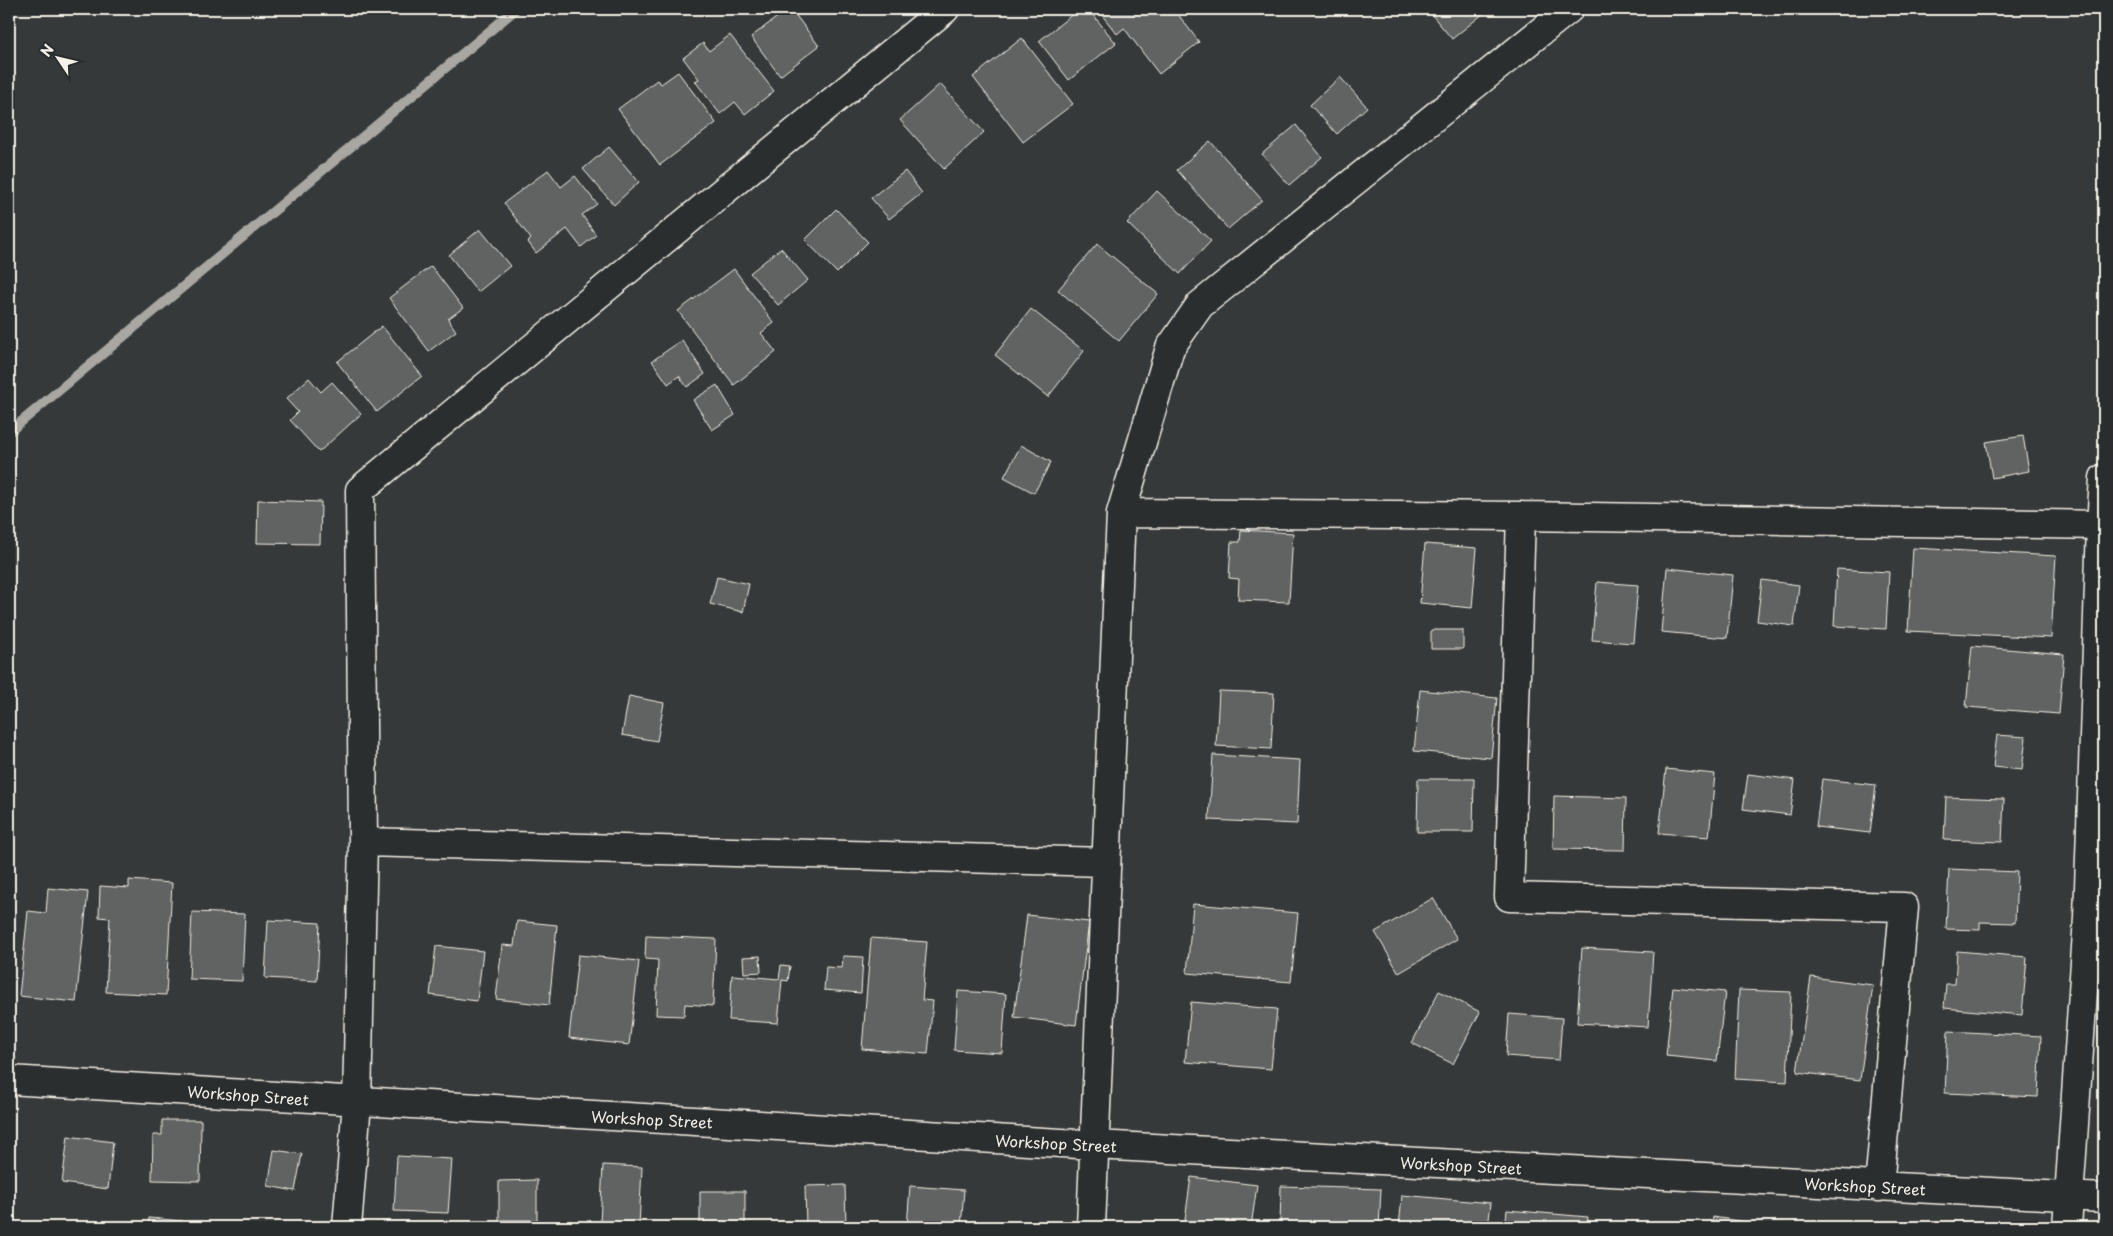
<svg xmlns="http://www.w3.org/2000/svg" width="2113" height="1236" font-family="'Playpen Sans',sans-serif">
<rect width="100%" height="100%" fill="#363939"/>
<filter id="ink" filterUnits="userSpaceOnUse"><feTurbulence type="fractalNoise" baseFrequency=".02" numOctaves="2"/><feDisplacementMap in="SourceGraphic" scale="10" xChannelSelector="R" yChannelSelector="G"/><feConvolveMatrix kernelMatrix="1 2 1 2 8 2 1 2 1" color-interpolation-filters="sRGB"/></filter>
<g filter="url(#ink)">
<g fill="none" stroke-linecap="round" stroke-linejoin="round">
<path stroke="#a8a7a1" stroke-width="10" d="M9,432L516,9"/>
</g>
<path fill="#616362" stroke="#f4f1e8" d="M788,9H791L819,46L780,76L751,37Z
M1079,9H1088L1116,43L1069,80L1039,41Z
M1097,9H1174L1199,42L1159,74L1124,28L1117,34Z
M1427,9H1489L1452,39Z
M730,35L774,91L745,114L735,102L720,114L695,81L699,79L683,58L703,43L709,51Z
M1022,38L1073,104L1023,142L973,77Z
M678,72L716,123L660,165L618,109L657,80L661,84Z
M1340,77L1367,107L1337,134L1310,105Z
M940,84L984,132L944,169L900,120Z
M1296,125L1322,157L1289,185L1262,154Z
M1210,141L1262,200L1228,229L1177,170Z
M609,147L639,182L614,205L583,169Z
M548,170L561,187L575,176L597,204L582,215L596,235L581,247L567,229L536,253L528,242L531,239L504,203Z
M905,171L922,193L889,219L871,198Z
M1157,191L1211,241L1180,274L1127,223Z
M836,209L868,242L837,273L805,240Z
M480,229L510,266L478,292L449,255Z
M1097,244L1158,294L1119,341L1058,290Z
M781,248L808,280L778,305L750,273Z
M431,266L463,308L448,319L456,331L429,351L389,298Z
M734,269L774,323L761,333L776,352L734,385L678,311Z
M1031,309L1084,351L1048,397L995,355Z
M382,326L422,376L377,412L337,362Z
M682,340L705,374L687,387L679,376L668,384L652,361Z
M309,378L321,392L332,382L361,414L319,452L290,420L298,412L286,399Z
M717,385L735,415L712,430L693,400Z
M2023,436L2029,471L1992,478L1986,442Z
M1021,445L1051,462L1034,493L1004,477Z
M258,500L321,502L320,544L257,543Z
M1241,530L1293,533L1289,602L1238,600L1239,579L1229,578L1231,542H1240Z
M1425,544L1477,548L1472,608L1420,603Z
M1913,548L2056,556L2051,638L1908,631Z
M1667,568L1733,575L1727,638L1661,632Z
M1837,569L1889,572L1886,629L1834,626Z
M717,577L749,584L743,612L710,604Z
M1762,580L1799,585L1794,626L1757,621Z
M1597,582L1638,585L1633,643L1592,640Z
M1431,630H1463V649H1431Z
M1972,646L2064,654L2059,714L1966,707Z
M1420,690L1497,698L1491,758L1414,751Z
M1219,691L1274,693L1271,749L1216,746Z
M629,696L664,703L657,741L622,735Z
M1997,735L2026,737L2022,770L1993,767Z
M1213,755L1300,760L1297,824L1209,820Z
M1666,769L1715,774L1709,837L1659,833Z
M1748,774L1795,780L1790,815L1743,809Z
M1418,779H1474L1473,832H1417Z
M1822,779L1876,785L1870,833L1816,827Z
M1554,796L1626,798L1625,850L1553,849Z
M1946,797L2004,799L2002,842L1944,840Z
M1949,869L2017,872L2015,923L1980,922V930L1946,929Z
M129,880L172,883L166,995L106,992L110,918L99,917L100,886L129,888Z
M48,888L88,892L76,1002L19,996L28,911L46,913Z
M1433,898L1457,939L1399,973L1375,932Z
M1193,904L1298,913L1291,982L1187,973Z
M192,912L245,914L242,981L189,979Z
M1027,915L1089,922L1076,1025L1014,1017Z
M268,920L320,923L317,981L265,978Z
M517,921L557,925L549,1005L496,999L502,945L514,946Z
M646,936L716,939L713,1006L685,1004L684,1016L656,1015L658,960L645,959Z
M871,938L927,942L922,1000L933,1001L928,1054L862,1049Z
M436,946L483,951L477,1001L430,995Z
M1582,948L1653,952L1648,1027L1577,1023Z
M1957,951L2027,957L2022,1015L1944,1008L1946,984H1955Z
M578,955L639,961L629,1045L569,1038Z
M760,956L761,972L744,973L743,957Z
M843,956L863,957L861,993L824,990L826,967L842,968Z
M781,965L790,966L788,981L782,980L778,1023L729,1020L732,975L779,979Z
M1811,977L1873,985L1860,1080L1797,1072Z
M1673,987L1725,992L1717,1061L1666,1056Z
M1739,990L1791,992L1787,1082L1735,1079Z
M958,991L1006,994L1002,1053L954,1050Z
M1439,991L1480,1012L1453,1064L1412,1043Z
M1191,1002L1277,1009L1271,1069L1185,1062Z
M1509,1014L1562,1018L1559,1060L1506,1056Z
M1948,1031L2041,1036L2038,1097L1945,1093Z
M162,1120H201L200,1181L152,1180L153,1135H162Z
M68,1136L113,1142L108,1189L62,1183Z
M274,1150L302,1154L295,1191L268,1186Z
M397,1156L452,1159L448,1213L394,1211Z
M603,1165L642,1167L639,1226L600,1224Z
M1191,1177L1257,1185L1251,1227H1184Z
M537,1180V1220H499V1181Z
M845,1185L846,1227H806L805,1186Z
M910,1186L964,1190L961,1227H907Z
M1281,1186L1381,1189L1379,1227H1280Z
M700,1191H745V1227H700Z
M1402,1195L1491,1203L1488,1227H1399Z
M1507,1210L1588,1217L1587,1227H1505Z
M1713,1217L1778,1227H1712Z
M149,1218L183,1221V1227H148Z
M1613,1224L1652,1227H1613Z"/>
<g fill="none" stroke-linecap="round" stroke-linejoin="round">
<defs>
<path id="minor" d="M1121,513L1521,516L2104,525
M1521,516L1509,897L1904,907L1879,1187
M363,842L1106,862
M9,1080L1095,1145L2104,1198
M347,1227L357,1102L363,842L360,490L945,9
M1091,1227L1121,513L1170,348L1200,305L1569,9
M2067,1227L2088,918L2101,525L2104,478"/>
</defs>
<use href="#minor" stroke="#f4f1e8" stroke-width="31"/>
<use href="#minor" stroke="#2a2d2e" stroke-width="28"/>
</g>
</g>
<g text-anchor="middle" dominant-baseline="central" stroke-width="4.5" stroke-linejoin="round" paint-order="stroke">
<g font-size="15" fill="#f4f1e8" stroke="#2a2d2e">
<text transform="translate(248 1095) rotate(4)">Workshop Street</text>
<text transform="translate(652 1119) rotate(3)">Workshop Street</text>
<text transform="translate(1056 1143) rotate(3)">Workshop Street</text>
<text transform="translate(1461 1165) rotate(3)">Workshop Street</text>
<text transform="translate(1865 1186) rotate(3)">Workshop Street</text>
</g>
</g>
<rect width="2113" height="1236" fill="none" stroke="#2a2d2e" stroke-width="30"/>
<rect x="15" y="15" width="2083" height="1206" fill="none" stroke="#f4f1e8" stroke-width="2" filter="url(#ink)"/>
<g transform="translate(58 58) rotate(305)" stroke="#2a2d2e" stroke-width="4" paint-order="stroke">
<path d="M0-4L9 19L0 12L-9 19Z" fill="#f4f1e8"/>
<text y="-8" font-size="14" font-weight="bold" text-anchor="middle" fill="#f4f1e8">N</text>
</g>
</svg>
